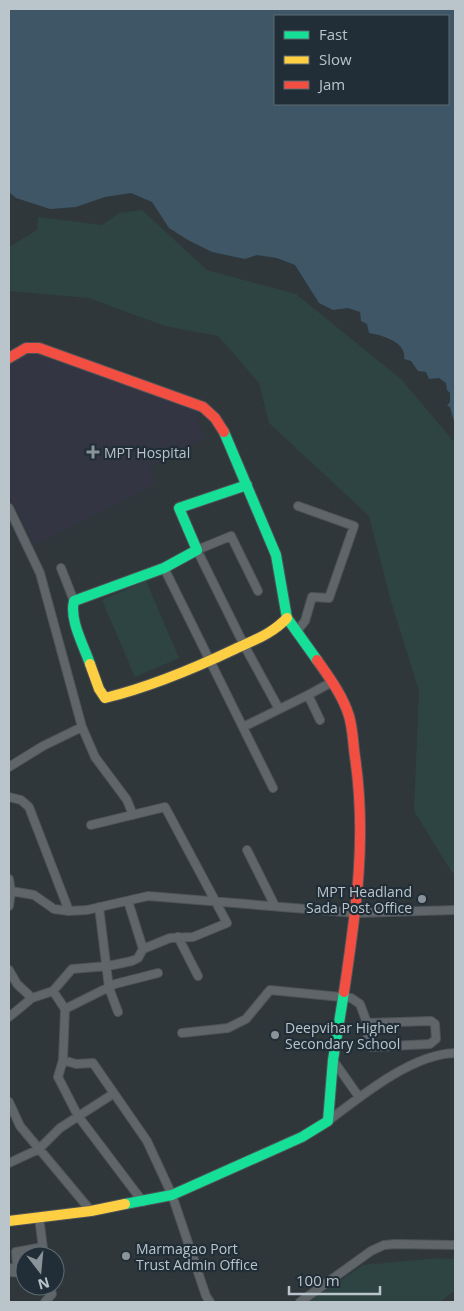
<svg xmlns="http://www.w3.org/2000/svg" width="464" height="1311" font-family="'Open Sans',sans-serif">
<rect width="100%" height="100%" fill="#2f373b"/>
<path fill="#333542" d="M37,353L193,409L197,413L196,419L205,437L150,467L156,484L34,545L9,495V364L24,354Z"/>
<path fill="#2e4442" d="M142,210L207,270L296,294L401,379L455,443V872L453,874L414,811L419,691L390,598L369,516L269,423L259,383L218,336L165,326L89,298L9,291V247L37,230L38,217L102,225L119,213Z
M146,581L179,658L135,677L102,600Z
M439,1258L455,1259V1290L440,1302H309L363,1265Z"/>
<path fill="#3e5665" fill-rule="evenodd" d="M9,9H455V425L450,407L447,406L450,402V393L447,390L446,383L439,378L429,379L426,372L418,371L411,361L404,359C407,342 382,335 369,333L367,324L361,321L360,312L348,308L333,310L319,303L295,265L277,258L257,255L245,259L212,252L188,240L169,228L152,202L131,193L105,197L76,207L50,209L16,198L9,192ZM275,16H448V104H275Z"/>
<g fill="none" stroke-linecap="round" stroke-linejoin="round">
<defs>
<path id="street" d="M9,508L40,573L82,727L95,757L127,800L133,815
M61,568L74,601
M164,568L273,788
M258,591L231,536L197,550L244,645L279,709
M297,631L305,621L312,597L329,598L354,526L298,506
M320,720L308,695L332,682
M243,727L308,695
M9,767L43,746L82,727
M9,797L21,800L29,807L69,911
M247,850L275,906
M9,879L11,891L34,895L54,909L69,911L87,910L148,896L356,913L455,910
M128,901L143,949
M9,906L11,891
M99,907L109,988L118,1012
M178,937L198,976
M9,970L17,984L32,998
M53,991L65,1009L63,1060L58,1077L78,1116L143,1202
M65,1009L115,984L158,973
M9,1017L32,998L53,991L72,969L108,966L132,961L138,958L143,949L170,938L193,937L227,923L165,807L91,825
M182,1033L228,1028L246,1019L270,990L351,998L360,1004L367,1023L431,1021L435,1024L436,1039L430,1044L371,1047L368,1043L367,1023
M63,1060L76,1064L93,1063L147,1141L172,1195L206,1296L210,1302
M333,1060L359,1097
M9,1102L20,1126L91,1211
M328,1121C361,1096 412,1054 455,1053
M9,1163L39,1149L60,1128L113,1094
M39,1217L44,1256
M17,1265L16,1252L43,1247
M9,1269L25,1264
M9,1272L25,1273
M45,1302L52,1294L50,1286
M300,1302L371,1251L384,1245L396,1244L455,1245"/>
<path id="fast" d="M224,432L276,555L287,618L317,660
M90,664C84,646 69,620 74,601L164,568L197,550L179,508L247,485
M125,1204L172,1195L302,1137L328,1121L333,1060L344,992"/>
<path id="slow" d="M90,664L99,689L105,698C150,687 193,669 235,649C254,640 272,634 287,618
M9,1221L91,1211L125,1204"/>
<path id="jam" d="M9,358L26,348H39L203,407L215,418L224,432
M317,660C329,677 343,696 349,716C353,729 353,744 355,757C367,839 356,911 344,992"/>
</defs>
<use href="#street" stroke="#4d5356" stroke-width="10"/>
<use href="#fast" stroke="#4d5356" stroke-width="12"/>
<use href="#slow" stroke="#4d5356" stroke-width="12"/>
<use href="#jam" stroke="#4d5356" stroke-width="12"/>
<use href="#street" stroke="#5f6569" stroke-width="8"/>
<use href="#fast" stroke="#16e098" stroke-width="10"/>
<use href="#slow" stroke="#ffcf43" stroke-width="10"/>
<use href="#jam" stroke="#f24e42" stroke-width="10"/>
</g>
<g fill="#899399" stroke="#212e37" stroke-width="2">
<path d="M90.5 444.5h5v5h5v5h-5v5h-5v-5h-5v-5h5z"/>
<circle cx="422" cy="899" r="5"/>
<circle cx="275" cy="1035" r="5"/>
<circle cx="126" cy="1256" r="5"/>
</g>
<g text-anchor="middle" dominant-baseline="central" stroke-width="4.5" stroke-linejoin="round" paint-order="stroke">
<g font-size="14" fill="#bac4cb" stroke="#212e37" text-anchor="start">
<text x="104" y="452">MPT Hospital</text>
<text x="412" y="891" text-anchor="end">MPT Headland<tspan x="412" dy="16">Sada Post Office</tspan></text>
<text x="285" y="1027">Deepvihar Higher<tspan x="285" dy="16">Secondary School</tspan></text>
<text x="136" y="1248">Marmagao Port<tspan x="136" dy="16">Trust Admin Office</tspan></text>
</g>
</g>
<rect width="464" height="1311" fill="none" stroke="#bac4cb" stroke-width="20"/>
<rect x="274" y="15" width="175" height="90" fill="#212e37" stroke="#5e6a72"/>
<rect x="284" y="31" width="25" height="8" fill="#16e098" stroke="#5e6a72"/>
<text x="319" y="40" font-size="15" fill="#bac4cb">Fast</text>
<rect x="284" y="56" width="25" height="8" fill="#ffcf43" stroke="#5e6a72"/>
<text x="319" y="65" font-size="15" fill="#bac4cb">Slow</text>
<rect x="284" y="81" width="25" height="8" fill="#f24e42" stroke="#5e6a72"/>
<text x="319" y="90" font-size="15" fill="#bac4cb">Jam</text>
<g transform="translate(40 1271) rotate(164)"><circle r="24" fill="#212e37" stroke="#5e6a72"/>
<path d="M0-4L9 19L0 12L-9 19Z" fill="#899399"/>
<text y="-8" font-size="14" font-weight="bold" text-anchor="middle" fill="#bac4cb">N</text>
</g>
<path d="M289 1286v8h91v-8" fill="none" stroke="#bac4cb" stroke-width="2.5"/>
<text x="296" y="1286" font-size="15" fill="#bac4cb" stroke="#212e37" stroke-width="4" paint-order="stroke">100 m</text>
</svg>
